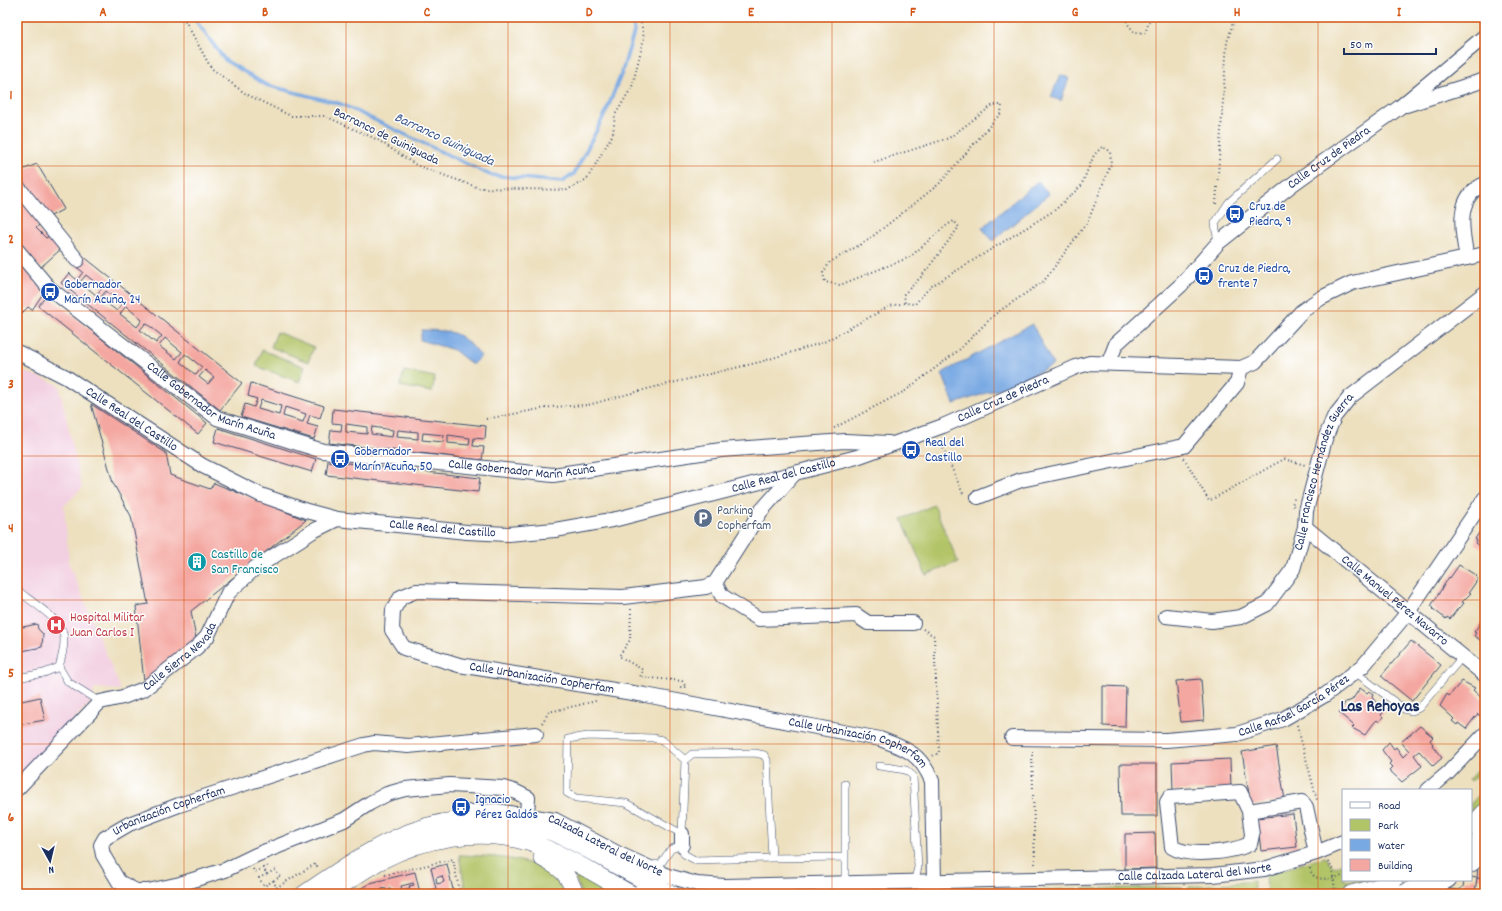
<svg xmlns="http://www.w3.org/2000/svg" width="1502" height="911" font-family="Dekko,sans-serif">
<rect width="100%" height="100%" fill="#fff"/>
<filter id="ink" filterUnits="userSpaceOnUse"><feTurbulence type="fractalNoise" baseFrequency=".025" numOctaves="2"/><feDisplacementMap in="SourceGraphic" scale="8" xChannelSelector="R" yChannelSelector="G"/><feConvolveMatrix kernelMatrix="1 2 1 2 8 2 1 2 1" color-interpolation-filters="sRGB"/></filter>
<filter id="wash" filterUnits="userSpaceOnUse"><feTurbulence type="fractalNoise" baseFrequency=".012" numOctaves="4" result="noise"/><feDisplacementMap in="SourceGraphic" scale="16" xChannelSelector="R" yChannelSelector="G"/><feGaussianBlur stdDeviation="0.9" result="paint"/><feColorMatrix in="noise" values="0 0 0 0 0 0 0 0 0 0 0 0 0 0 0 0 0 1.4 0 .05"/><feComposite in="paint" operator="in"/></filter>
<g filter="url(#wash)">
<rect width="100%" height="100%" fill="#ede0bf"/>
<path fill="#f2cfe1" d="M21,372L29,373L59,385L82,488L64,506L69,563L121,690L95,688L91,702L17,780V375Z"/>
<path fill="#b2c468" stroke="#667a63" d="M277,332L314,347L308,362L271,347Z
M262,350L305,367L299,382L256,366Z
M404,371L435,377L432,392L400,386Z
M934,505L958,562L926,575L902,519Z
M1485,762V768L1471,781L1469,779Z
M1485,786V799L1471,817V803L1484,790L1482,788Z
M459,855C488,856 558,857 566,894H466Z
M1325,857L1334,867L1343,863V880H1370L1311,892L1267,894L1266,874Z
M573,871H574L617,894H581Z
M1254,881V891L1189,892V887Z
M1182,887V892L1082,894V889Z
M1078,889V894H974V892Z"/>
<path fill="#79a9e3" stroke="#4a6ca0" d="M1060,75L1069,78L1061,101L1051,97Z
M1038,181L1049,194L993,241L982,228Z
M1032,324L1053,365L1010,385L954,404L942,373Z
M422,330C456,331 458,331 481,356L473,365L454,350L420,340Z"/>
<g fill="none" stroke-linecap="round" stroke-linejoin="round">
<path stroke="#79a9e3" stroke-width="3.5" d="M193,17L225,60L266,85L341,104L490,175L562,182L574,174L606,112L622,72L634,32L632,17"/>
</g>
<g id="blocks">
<path fill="#f4a7a1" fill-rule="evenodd" d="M37,164L64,209L49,217L17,177V172Z
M17,194L41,223L36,228L46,238L51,235L62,248L40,268L17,240Z
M1485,201V221H1484L1481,202Z
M83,256L242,383L220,410L61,283L69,273L77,280L83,272L75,266ZM86,275L102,288L96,295L80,282ZM106,291L122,304L117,311L100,298ZM126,306L142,320L137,327L120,314ZM146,323L162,336L156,343L140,330ZM165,338L182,352L176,359L159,346ZM185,354L202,367L196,375L180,362ZM205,370L214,377L208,384L199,377Z
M23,266L44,292L32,310L28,307L19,316L17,314V305L21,300L19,298L17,300V271Z
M47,295L207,423L198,434L38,306Z
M251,383L324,406L320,418L310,415L307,424L318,427L314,439L241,417L245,404L254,407L257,399L248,396ZM261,400L281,406L279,415L258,409ZM285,407L306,414L303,422L283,416Z
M91,404L166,453L170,475L210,489L214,483L306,520L191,611L196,639L144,682L136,606L148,604L131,516L113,483Z
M333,409L486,426L485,439L474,438L473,446L484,447L482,460L329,443L331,430L341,431L342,424L332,423ZM346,424L367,427V434L346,432ZM372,427L393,430L392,437L371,434ZM398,430L418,432V439L397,437ZM423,433L444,435L443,442L422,440ZM448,435L470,438L469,445L448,443Z
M218,428L316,459L312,472L214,442Z
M328,461L480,478L478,492L326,475Z
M1485,524V550L1475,543L1477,540L1475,539Z
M1459,565L1477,576L1476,577L1478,579L1469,592L1471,593L1462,602L1464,603L1460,608L1459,607L1450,619L1447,617L1446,619L1433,609L1434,608L1431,606L1449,577L1450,578Z
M1484,618L1485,619V643L1474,636L1476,633L1474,632Z
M17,624L23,627L37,624L38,629L43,634L42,647L17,652Z
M1411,641L1441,665L1412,701L1381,676Z
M1201,679L1204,720L1181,722L1176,681Z
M1462,681L1475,688L1473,690L1485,701V706L1482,709L1484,711L1480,716L1478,714L1475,717L1466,729L1458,723L1457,725L1452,721L1454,719L1451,716L1440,706L1447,694L1449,696Z
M1103,686L1126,687L1125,727L1103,726Z
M1360,688L1367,693L1369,691L1373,694L1372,696L1374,700L1386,709L1381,715L1383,717L1379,722L1377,720L1374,723L1365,735L1352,728L1354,726L1351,723L1339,713L1346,701L1347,702L1352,700Z
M40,697L45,720L17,725V702Z
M1420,726L1433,737L1430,740L1433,744L1432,745L1442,758L1433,766L1419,751L1414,755L1422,766L1402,782L1389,770L1392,767L1389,764L1391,762L1382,750L1389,742L1394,749L1396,747L1403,757L1409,751L1401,742Z
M1276,746L1285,800L1251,806L1242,752Z
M1230,759L1231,789L1173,791L1172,762Z
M1120,764H1157V816H1121Z
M1293,814L1297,847L1261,851L1257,818Z
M1155,833L1156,868L1125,869V834Z
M447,864L454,894H396L395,891L392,892L391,889H389L390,892L386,893L385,888L382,889L383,893L380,894H352L370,883L415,872L420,893L436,889L431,868ZM442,876L444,882L437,884L436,878ZM413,883L414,885L409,886L410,888L402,890L401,886Z
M1478,866L1485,867V879L1477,878L1475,892L1479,894H1448L1449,889L1459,890L1463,887L1464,880H1471V877L1477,878Z"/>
</g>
</g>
<g filter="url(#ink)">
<use href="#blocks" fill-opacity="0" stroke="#3a4a6d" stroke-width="1"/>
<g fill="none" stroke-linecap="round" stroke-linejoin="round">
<defs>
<path id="service" d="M1218,243L1215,223L1229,202L1277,159
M17,590C29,600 59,618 63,633C66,643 62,657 59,667L68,682L100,702
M1355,672L1404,709L1412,711L1419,708L1463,656
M17,678L44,673L59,667
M879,766L906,770L913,776L918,867L914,883
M845,784V884
M682,834L626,803L576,798L567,793L568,739L588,736L653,738L662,740L685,760
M772,858L845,857
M657,869L671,849L682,845L684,854L695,860L772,858L767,760L764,755L755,753L692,754L685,760L682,834"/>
<g id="minor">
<path d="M1406,105L1485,80"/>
<path d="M17,186L77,260"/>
<path id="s1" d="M17,250L49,288L217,418L323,451L553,475L721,450L845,441L889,443"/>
<path d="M1467,258C1462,233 1454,196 1485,184"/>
<path id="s2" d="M17,352L66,377L203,466L261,495L307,511L337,519L467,532L508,534L555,530L617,519L857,457L943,426L1076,367L1090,363L1241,368L1255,362L1302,311L1321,298L1352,283L1485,254"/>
<path id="s3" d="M1109,362L1116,344L1181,285L1218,243L1294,183L1400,107L1485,36"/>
<path id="s4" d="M794,474L761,511L715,583L706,587L623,597L416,591L401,597L393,610L392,630L404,648L459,665L645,695L880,739C907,749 920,753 932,781L934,882"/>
<path d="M978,497L1021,480L1184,446L1237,383L1241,368"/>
<path id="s5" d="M1305,527L1485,675"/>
<path d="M715,583L722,596L759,619L856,615L868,623H913"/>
<path id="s6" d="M1166,616L1212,621L1241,617L1267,604L1293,569L1305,527L1306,511L1325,439L1334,417L1350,397L1485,293"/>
<path id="s7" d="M1012,738L1166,740L1237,734L1283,719L1325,695L1363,666L1408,612L1485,498"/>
<path id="s8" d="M17,789L100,702L123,697L144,689L196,648L207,637L228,593L255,568L313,531L337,519"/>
<path d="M1428,790L1448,773L1485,734"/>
<path d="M1249,811L1240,792L1170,797L1167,802L1172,847C1189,858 1232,852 1250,844L1252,835L1249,811L1302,802L1306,807L1316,853"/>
<path id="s9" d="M470,812L496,811L555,820L619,854L668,876L697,884L725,886L1213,875L1264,869L1316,853L1343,842"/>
<path id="s10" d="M527,815L528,798L516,792L503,788L450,785L405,789L387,794L370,803L344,820L256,855L225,870L180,884L148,891H136L119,882L103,855L101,845L105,838L129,824L179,805L364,745L374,743L408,746L536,734"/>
<path d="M682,845V834"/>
<path d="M1471,865L1485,854"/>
<path d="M1425,894L1449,880"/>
</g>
<path id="tertiary" d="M1471,827L1485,812
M1471,849L1485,835
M542,858C561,868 568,873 575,894
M642,892L657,869
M304,894C373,848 428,806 516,823C530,826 546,829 559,835C598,853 633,877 672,894
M329,894C346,883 363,870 380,861C425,837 479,828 528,842C564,853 598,876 631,894
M1351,894L1375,888L1394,880
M1403,894L1430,880"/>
</defs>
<use href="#service" stroke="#3a4a6d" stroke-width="8"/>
<use href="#minor" stroke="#3a4a6d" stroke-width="16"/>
<use href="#tertiary" stroke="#3a4a6d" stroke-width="18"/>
<path stroke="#3a4a6d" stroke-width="2" stroke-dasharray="1 3" stroke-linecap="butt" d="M183,17L211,68L246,94L291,116H325L378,140L416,165L479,188L567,190L587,179L613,134L615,115L632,87L644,38L640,17
M1126,17L1127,23L1134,32L1145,33L1151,17
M1216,204L1227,42L1235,17
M486,419L551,407L588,405L647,389L760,362L824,342L890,306L905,303
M834,428L905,391L959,350L995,314L1044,281L1088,221L1111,164L1110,151L1102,147L1094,155L1081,186L1055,210L930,287L915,304L905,303L904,294L922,276L959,227L954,221L944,227L910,257L840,285L825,282L823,273L830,262L868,240L939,184L1001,113L1002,105H993L949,138L874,162
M940,441L964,496
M1184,458L1209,501L1284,459L1305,465
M1294,506L1292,505L1295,496
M631,609L630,640L619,656L643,670L640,677L682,681L686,687H679
M923,629L934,636L939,753L932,756
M542,723L549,712L596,701
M1297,725L1317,800
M1032,751L1035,866
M1328,862L1332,868
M263,868L269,865
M1310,868C1312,884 1332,878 1343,876
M253,869L255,872L263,868L267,874L259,878L264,886L273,881L277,888
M267,874L275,870L280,877L273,881
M385,875L453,859L460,894
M102,894L108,890
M266,894L315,864L318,867"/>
<use href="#service" stroke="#fff" stroke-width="7"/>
<use href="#minor" stroke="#fff" stroke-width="14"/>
<use href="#tertiary" stroke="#fff" stroke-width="17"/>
<path stroke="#3a4a6d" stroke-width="2" stroke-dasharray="1 3" stroke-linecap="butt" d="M1332,868L1335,890"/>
</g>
</g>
<path fill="none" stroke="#d45514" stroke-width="1" stroke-opacity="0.55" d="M184,17V894M346,17V894M508,17V894M670,17V894M832,17V894M994,17V894M1156,17V894M1318,17V894M17,166H1485M17,311H1485M17,456H1485M17,600H1485M17,744H1485"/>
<defs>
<symbol id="bus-disc" viewBox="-11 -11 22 22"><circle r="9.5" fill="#1a4fb4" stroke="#fff"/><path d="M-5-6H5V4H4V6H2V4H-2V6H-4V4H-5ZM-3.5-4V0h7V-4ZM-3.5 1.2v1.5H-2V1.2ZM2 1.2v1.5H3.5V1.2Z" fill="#fff"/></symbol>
<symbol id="parking-disc" viewBox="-11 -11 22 22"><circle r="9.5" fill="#5c6f8a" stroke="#fff"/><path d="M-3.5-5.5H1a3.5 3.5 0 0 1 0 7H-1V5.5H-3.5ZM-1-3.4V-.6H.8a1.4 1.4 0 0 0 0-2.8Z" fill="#fff"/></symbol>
<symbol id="building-disc" viewBox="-11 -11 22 22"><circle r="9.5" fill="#0f9aa8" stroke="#fff"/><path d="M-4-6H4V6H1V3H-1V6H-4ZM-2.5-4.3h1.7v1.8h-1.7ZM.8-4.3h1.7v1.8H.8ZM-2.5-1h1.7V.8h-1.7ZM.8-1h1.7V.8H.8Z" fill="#fff"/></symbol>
<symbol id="hospital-disc" viewBox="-11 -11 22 22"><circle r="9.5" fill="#e0444e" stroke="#fff"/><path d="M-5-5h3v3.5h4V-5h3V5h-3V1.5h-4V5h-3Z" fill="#fff"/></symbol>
</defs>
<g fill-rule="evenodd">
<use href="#bus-disc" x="1224" y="203" width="22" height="22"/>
<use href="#bus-disc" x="1193" y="265" width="22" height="22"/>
<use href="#bus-disc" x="39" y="281" width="22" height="22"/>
<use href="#bus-disc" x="900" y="439" width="22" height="22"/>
<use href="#bus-disc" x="329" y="448" width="22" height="22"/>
<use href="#parking-disc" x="692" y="507" width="22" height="22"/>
<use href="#building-disc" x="186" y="551" width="22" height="22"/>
<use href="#hospital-disc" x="45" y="614" width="22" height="22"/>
<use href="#bus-disc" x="450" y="796" width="22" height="22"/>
</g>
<g text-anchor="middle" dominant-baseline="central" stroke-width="3" stroke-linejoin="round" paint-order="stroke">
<g font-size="13" fill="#1b2f5e" stroke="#fff">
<text transform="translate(386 137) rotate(26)">Barranco de Guiniguada</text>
<text stroke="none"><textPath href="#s3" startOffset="303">Calle Cruz de Piedra</textPath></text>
<text stroke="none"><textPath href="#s1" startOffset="249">Calle Gobernador Marín Acuña</textPath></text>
<text stroke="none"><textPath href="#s2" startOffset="1050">Calle Cruz de Piedra</textPath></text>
<text stroke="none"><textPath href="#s2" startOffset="133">Calle Real del Castillo</textPath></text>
<text stroke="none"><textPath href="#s1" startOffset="573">Calle Gobernador Marín Acuña</textPath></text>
<text stroke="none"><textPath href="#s6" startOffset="251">Calle Francisco Hernández Guerra</textPath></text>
<text stroke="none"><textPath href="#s2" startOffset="817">Calle Real del Castillo</textPath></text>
<text stroke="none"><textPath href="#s2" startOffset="469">Calle Real del Castillo</textPath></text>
<text stroke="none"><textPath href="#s5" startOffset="116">Calle Manuel Pérez Navarro</textPath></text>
<text stroke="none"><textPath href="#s8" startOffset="215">Calle Sierra Nevada</textPath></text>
<text stroke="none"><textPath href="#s4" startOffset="650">Calle Urbanización Copherfam</textPath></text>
<text stroke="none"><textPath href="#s7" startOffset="289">Calle Rafael García Pérez</textPath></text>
<text stroke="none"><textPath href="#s4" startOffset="974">Calle Urbanización Copherfam</textPath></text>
<text stroke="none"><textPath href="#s10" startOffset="571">Urbanización Copherfam</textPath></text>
<text stroke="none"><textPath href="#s9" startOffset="142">Calzada Lateral del Norte</textPath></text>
<text stroke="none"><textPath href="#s9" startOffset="740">Calle Calzada Lateral del Norte</textPath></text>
</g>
<g font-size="13" fill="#164399" stroke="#fff" text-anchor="start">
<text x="1249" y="207">Cruz de<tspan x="1249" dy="15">Piedra, 9</tspan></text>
<text x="1218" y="269">Cruz de Piedra,<tspan x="1218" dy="15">frente 7</tspan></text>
<text x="64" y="285">Gobernador<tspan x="64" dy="15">Marín Acuña, 24</tspan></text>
<text x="925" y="443">Real del<tspan x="925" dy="15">Castillo</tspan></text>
<text x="354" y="452">Gobernador<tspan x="354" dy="15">Marín Acuña, 50</tspan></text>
<text x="475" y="800">Ignacio<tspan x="475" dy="15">Pérez Galdós</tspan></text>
</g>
<g font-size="13" fill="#4e5e75" stroke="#fff" text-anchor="start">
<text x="717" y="511">Parking<tspan x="717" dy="15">Copherfam</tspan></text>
</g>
<g font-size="13" fill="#0d838f" stroke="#fff" text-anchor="start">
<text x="211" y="555">Castillo de<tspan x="211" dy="15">San Francisco</tspan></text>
</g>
<g font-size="13" fill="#be3a42" stroke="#fff" text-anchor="start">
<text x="70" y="618">Hospital Militar<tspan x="70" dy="15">Juan Carlos I</tspan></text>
</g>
<g font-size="14" font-style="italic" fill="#3c5a8d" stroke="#fff">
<text transform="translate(444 140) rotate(25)">Barranco Guiniguada</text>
</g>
<g font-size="17" font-weight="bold" fill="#1b2f5e" stroke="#fff">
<text x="1380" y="708">Las Rehoyas</text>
</g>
</g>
<rect width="1502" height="911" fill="none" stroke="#fff" stroke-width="44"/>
<rect x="1342" y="789" width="130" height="92" fill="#ffffff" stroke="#a4acbf"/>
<rect x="1350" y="802" width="20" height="6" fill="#ffffff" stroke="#a4acbf"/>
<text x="1378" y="809" font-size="12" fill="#1b2f5e">Road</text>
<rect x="1350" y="819" width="20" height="12" fill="#b2c468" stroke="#a4acbf"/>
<text x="1378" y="829" font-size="12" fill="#1b2f5e">Park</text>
<rect x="1350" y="839" width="20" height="12" fill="#79a9e3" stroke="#a4acbf"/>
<text x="1378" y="849" font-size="12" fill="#1b2f5e">Water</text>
<rect x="1350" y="859" width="20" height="12" fill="#f4a7a1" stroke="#a4acbf"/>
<text x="1378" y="869" font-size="12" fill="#1b2f5e">Building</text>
<g transform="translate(50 861) rotate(172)" stroke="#ffffff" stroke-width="3" paint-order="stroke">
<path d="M0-3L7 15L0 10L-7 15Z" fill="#1b2f5e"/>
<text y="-6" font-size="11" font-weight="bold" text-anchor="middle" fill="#1b2f5e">N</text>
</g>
<path d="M1344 48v6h92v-6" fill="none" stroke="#1b2f5e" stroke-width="2"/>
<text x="1350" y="48" font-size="12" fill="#1b2f5e" stroke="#ffffff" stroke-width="3" paint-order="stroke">50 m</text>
<rect x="22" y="22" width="1458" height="867" fill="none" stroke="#d45514" stroke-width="1.5"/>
<g font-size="13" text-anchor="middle" font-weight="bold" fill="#d45514">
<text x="103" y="16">A</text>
<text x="265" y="16">B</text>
<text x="427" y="16">C</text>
<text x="589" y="16">D</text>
<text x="751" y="16">E</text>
<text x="913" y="16">F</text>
<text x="1075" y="16">G</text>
<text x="1237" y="16">H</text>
<text x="1399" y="16">I</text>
<text x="11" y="99">1</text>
<text x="11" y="243">2</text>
<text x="11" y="388">3</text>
<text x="11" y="532">4</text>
<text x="11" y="677">5</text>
<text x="11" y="821">6</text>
</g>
</svg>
